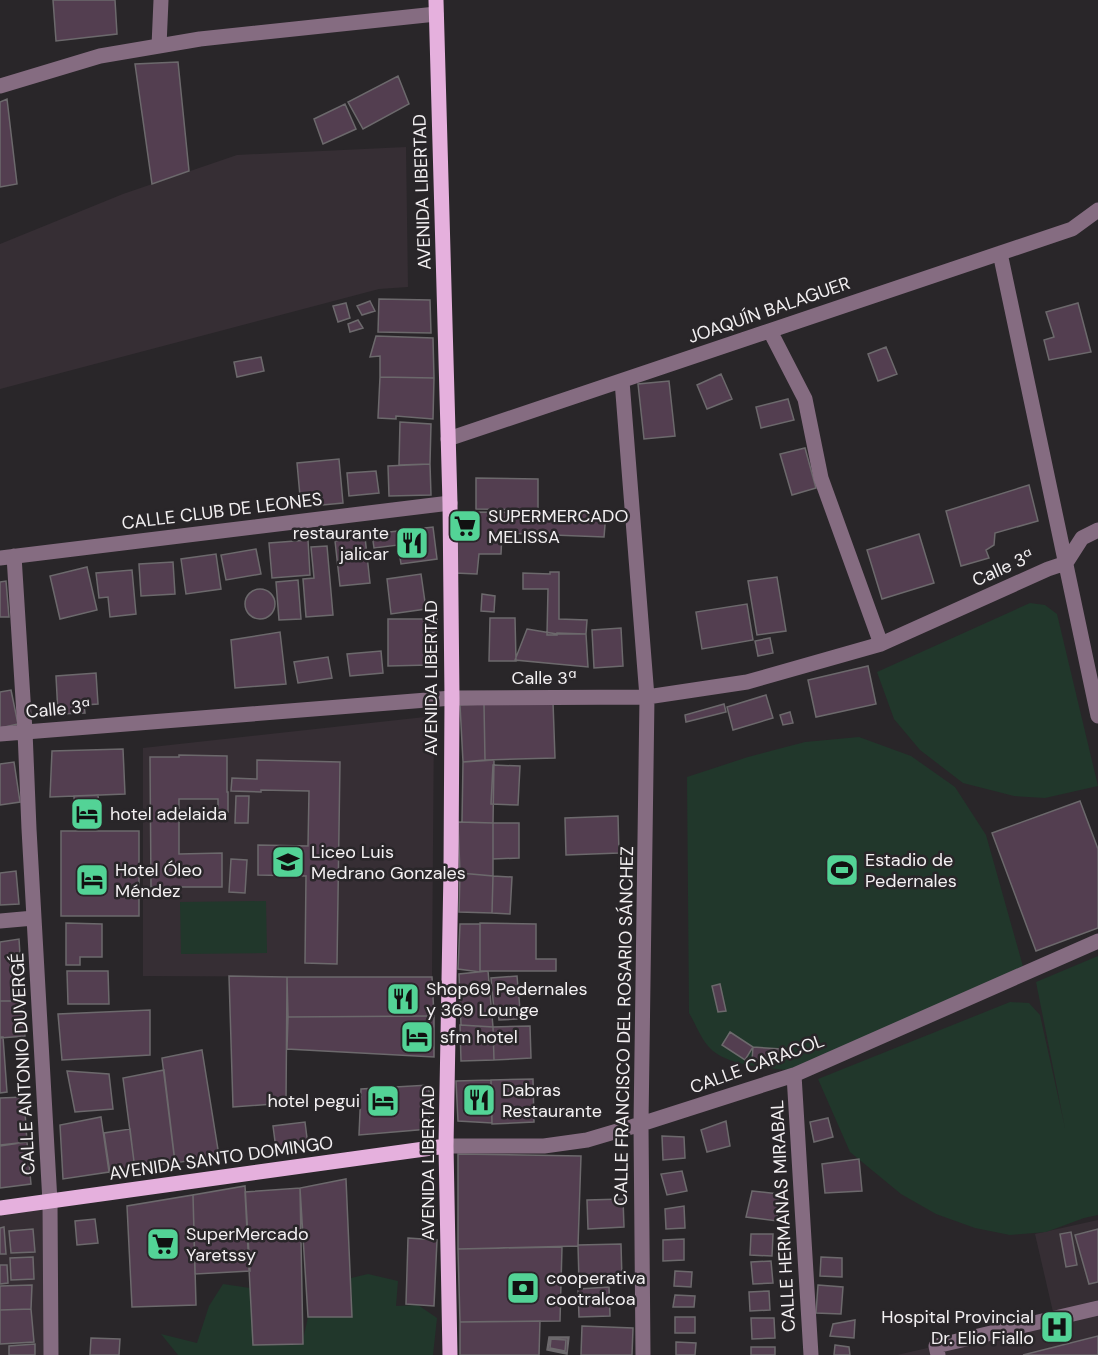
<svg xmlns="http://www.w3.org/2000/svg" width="1098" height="1355" font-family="'DM Sans',sans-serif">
<rect width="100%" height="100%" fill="#292629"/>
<path fill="#362e34" d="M406,147L408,287L379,289L0,389V244L123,194L237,155Z
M434,716L432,977L143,976V748Z
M45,1209L47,1355H0V1214Z
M1098,1220V1300L1053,1312L1035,1234Z
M1098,1308V1355H897L936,1346Z"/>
<path fill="#21372b" d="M1030,603L1045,605L1057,614L1098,786L1045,798L1014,796L963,783L920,750L894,719L877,672Z
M859,737L911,756L955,787L986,835L1024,970L788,1070C763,1067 725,1066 708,1046C701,1038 695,1023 689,1013L687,777L748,757L805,742Z
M266,901L267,953L181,954L180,902Z
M1098,956V1215L1084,1218L1046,1232L1010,1235L975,1228L936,1214L901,1194L850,1152L818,1079L1010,1002L1029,1003L1040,1015L1065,1128L1036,982Z
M368,1274L398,1281L396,1306L418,1305L437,1318L433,1355H178L161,1334L197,1343L209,1306L223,1284L250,1288L253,1345L302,1344L308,1317H352L351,1278Z"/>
<path fill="#533e50" stroke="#6c696c" stroke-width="1.5" d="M53,0H115L117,34L56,41Z
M178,62L189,171L152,184L135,64Z
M398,76L409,104L363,129L348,102Z
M7,99L17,184L0,187V102Z
M345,104L356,129L323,144L314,119Z
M379,299L430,300L431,333L378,332Z
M370,301L375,311L362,315L357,306Z
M346,303L350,318L338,322L333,306Z
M1078,303L1091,352L1049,360L1044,340L1054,337L1046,312Z
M358,320L363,328L350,332L348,324Z
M376,336L433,338L434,378L380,377V356L370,357Z
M886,347L897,374L878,381L868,354Z
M261,357L264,371L237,377L234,362Z
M721,374L732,399L707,409L697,385Z
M380,377L434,378L433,419L396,416V419L378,418Z
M669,381L675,436L644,439L638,384Z
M788,399L794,420L761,428L756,407Z
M400,422L431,424L430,464L399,465Z
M805,448L816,488L792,495L780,454Z
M339,459L343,503L301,507L297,463Z
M430,464L431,495L389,496L388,466Z
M376,471L379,493L349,496L347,473Z
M476,478L538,479V510L476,509Z
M1029,485L1038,521L995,533L994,545L986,550L989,558L961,566L946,511Z
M455,512L606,513L604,537L502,533L501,554H479L477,574L455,573Z
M433,527L437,559L401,564L398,545L374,548L372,534Z
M919,534L934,583L882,599L867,550Z
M365,537L370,583L340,586L335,541Z
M308,540L310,575L272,578L269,543Z
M327,546L333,615L306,617L303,579L314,578L311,547Z
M256,549L261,574L226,580L221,555Z
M216,554L221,589L186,594L181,559Z
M173,562L175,594L141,596L139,564Z
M87,567L97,610L60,619L50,576Z
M132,570L136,614L110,617L108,597L99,598L96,573Z
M550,572H559V619L587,620L586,634L557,633V635H547L548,589H523V573L550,574Z
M421,574L426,609L391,614L387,579Z
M777,577L786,631L757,635L748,581Z
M298,580L301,619L279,620L276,582Z
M6,581L9,617H0V582Z
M245 604a15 15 0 1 1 30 0a15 15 0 1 1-30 0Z
M482,594L495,596L494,612L481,611Z
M747,604L753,640L702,649L696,612Z
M490,618H515L516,661H489Z
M388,619H437V633H430V665L388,666Z
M621,628L623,666L594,668L592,630Z
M527,629L557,634H586L588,667L515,660Z
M280,632L286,684L235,688L231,640Z
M770,638L773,653L758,656L755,641Z
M381,651L383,673L350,676L347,654Z
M328,657L332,678L298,683L294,662Z
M868,666L876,704L816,717L808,680Z
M96,673L98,704L84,705L85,713L58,714L56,676Z
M11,690L18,724L0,728V692Z
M766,695L773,718L733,730L727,707Z
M553,702L555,758L485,760L484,704Z
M484,704L485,760L463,762L460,705Z
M724,704L726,712L686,722L685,715Z
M790,712L793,723L783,725L780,715Z
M123,749L125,794L50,797L52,751Z
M179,755L227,756V792H228V812H218V799H179V854L222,853V887H151L150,757H179Z
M257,760L340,762L337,964L305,963L306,876L258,875V845L308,846L309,791L261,790V792L231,791L232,778L257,779Z
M494,760L493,823L462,822L463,762Z
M14,762L20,802L0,805V764Z
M493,765L520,766L518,805L491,804Z
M98,795L100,826L76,827L74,796Z
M236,796H249L248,823H235Z
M1080,801L1098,849V928L1036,951L992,833Z
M618,816L619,853L566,855L565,818Z
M458,822L493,823V876L460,873Z
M493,823H519V858L493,859Z
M61,831H139V916H61Z
M231,859L247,860L245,893L229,892Z
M16,871L19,904L0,905V873Z
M460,873L493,876L492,913L459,912Z
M493,876L512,877L510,914L492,913Z
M66,923L102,924V957H80V965H66Z
M480,923L536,924V959H556V971H480Z
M460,924H480V972L458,969Z
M19,939L23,1001H0V942Z
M67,971H108L109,1004H68Z
M488,971L493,1027L461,1025L459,974Z
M229,976L287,977L286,1103L233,1107Z
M517,976L520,1009H516L517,1019L499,1020L498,1009L494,1010L491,978Z
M287,977H432L434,1016L288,1017Z
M720,984L726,1011L718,1012L712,986Z
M0,1001H23L25,1036L0,1038Z
M150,1010V1055L62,1060L58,1014Z
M434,1016V1057L287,1049L288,1017Z
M460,1025L493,1027L494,1060L461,1061Z
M530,1026L531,1058L494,1060L493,1027Z
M730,1032L753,1047L745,1060L722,1045Z
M0,1037H3L7,1092L0,1093Z
M753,1047L781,1049L780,1062L752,1060Z
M202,1050L219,1156L175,1163L162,1058Z
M164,1070L175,1162L135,1169L123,1078Z
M67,1071L109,1074L113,1109L75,1112Z
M533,1079L534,1122L492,1124L491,1080Z
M491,1080L492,1123L458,1121L456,1081Z
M429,1085V1129L359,1135L361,1089Z
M24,1097L27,1142L0,1145V1098Z
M101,1117L109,1172L63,1179L60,1125Z
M828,1118L833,1137L814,1142L810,1122Z
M726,1121L730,1146L707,1152L701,1130Z
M305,1122L308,1146L276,1149L273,1126Z
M130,1129L135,1170L110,1173L104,1133Z
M662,1136L684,1137L685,1158L663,1160Z
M27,1142L31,1184L0,1188V1146Z
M458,1154L581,1156L578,1246L458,1249Z
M859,1159L862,1191L825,1193L822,1164Z
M682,1171L687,1191L667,1195L661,1174Z
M346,1179L352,1317H308L300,1188Z
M245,1186L250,1271L195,1274L193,1195Z
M300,1188L303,1344L253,1345L245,1192Z
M752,1191L779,1194L777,1221L746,1217Z
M193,1195L196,1305L132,1307L127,1206Z
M623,1199L624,1227L588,1229L587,1200Z
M684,1206L685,1228L666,1229L665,1209Z
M95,1219L98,1243L77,1245L75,1221Z
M4,1227L6,1254H0V1228Z
M33,1229L35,1252L11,1253L9,1231Z
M1098,1229V1282L1089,1284L1075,1235Z
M1071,1232L1077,1265L1066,1267L1060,1234Z
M751,1234H773L772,1256L750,1255Z
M408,1238L437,1240L434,1306L406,1304Z
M684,1239V1260L663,1261V1240Z
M621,1244L622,1280L579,1281L578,1245Z
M562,1247L560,1321L460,1322L458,1249Z
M33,1257L34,1279L11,1280L10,1258Z
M821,1257L842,1258V1277L820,1276Z
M771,1261L773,1283L753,1284L751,1262Z
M0,1265H7L8,1283L0,1284Z
M675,1271L692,1272L691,1287L674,1286Z
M32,1285L31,1309L0,1310V1286Z
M818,1285L843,1287L841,1314L816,1313Z
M609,1287L610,1316L579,1317L578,1289Z
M769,1291L770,1310L750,1311L749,1292Z
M675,1295L695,1296L694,1307H673Z
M31,1309L34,1342L0,1344V1310Z
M675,1317H695V1333H675Z
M751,1318H774L775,1338L752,1339Z
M855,1320L854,1338L830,1336L833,1324Z
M540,1321L539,1355H460V1322Z
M582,1326L633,1328L632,1355H581Z
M1098,1336V1355H1023Z
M549,1337H569L567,1354L547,1350Z
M91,1338L120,1339L119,1355H90Z
M550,1338H568L567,1353L548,1349Z
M551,1339L566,1340L565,1351L550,1348Z
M676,1342L696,1343L695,1355H676Z
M35,1344V1355H9V1346Z
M835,1345L849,1347L850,1355H834Z
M751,1347H775V1355H751Z"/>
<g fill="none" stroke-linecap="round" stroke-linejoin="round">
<path stroke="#856c81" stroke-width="15" d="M159,46L161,0
M0,86L100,56L200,39L436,14
M1000,253L1098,716
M770,331L805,399L821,478L881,644
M622,381L647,697L641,1124L643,1355
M448,439L1072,229L1098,210
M14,556L25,731L29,829L50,1202L51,1355
M0,558L450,503
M1066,563L1082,538L1098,530
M0,734L452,698L647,697L747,682L881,644L1048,569L1066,563
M0,921L34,918
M794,1075L811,1355
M446,1146H544L587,1140L641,1124L794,1075L1098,941
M938,1355L936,1346L1098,1308"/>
<path stroke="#e5b0dd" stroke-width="15" d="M436,0L450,503L452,698L451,870L446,1146L450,1355
M0,1208L446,1146"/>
</g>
<defs>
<symbol id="supermarket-square" viewBox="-11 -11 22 22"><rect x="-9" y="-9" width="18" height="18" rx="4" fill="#53d396" stroke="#292629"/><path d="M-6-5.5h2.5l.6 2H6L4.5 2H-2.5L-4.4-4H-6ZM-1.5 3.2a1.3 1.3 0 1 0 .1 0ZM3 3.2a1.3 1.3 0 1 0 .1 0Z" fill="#111"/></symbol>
<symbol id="restaurant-square" viewBox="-11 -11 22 22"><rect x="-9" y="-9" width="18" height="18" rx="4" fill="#53d396" stroke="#292629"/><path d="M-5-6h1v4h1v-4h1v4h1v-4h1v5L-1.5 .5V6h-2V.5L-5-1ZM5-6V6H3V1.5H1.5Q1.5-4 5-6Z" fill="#111"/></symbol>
<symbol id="hotel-square" viewBox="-11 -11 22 22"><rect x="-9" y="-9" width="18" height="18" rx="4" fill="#53d396" stroke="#292629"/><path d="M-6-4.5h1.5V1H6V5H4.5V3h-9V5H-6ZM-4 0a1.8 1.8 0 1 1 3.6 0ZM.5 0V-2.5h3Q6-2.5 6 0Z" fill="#111"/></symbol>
<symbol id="school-square" viewBox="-11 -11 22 22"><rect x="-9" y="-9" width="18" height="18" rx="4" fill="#53d396" stroke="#292629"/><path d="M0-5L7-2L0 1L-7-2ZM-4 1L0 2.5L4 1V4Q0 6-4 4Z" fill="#111"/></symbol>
<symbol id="stadium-square" viewBox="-11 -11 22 22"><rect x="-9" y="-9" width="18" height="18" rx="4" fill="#53d396" stroke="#292629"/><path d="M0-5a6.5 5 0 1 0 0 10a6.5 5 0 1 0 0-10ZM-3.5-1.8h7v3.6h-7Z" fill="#111"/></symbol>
<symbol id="bank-square" viewBox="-11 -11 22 22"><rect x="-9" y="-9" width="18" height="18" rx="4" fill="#53d396" stroke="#292629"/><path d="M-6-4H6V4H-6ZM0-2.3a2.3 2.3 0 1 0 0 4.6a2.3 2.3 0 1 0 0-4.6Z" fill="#111"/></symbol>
<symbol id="hospital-square" viewBox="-11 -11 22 22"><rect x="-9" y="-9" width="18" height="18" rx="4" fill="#53d396" stroke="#292629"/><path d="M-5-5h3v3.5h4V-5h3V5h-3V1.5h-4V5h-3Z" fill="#111"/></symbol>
</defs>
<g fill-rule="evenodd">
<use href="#supermarket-square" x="446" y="507" width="38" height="38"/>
<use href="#restaurant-square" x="393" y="524" width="38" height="38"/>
<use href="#hotel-square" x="68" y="795" width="38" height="38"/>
<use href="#school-square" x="269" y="843" width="38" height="38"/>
<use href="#stadium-square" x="823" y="851" width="38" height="38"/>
<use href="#hotel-square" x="73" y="861" width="38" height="38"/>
<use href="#restaurant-square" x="384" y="980" width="38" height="38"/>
<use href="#hotel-square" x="398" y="1018" width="38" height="38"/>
<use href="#restaurant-square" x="460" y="1081" width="38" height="38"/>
<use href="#hotel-square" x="364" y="1082" width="38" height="38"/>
<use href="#supermarket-square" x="144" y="1225" width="38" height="38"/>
<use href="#bank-square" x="504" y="1269" width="38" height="38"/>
<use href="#hospital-square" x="1038" y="1308" width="38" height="38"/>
</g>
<g text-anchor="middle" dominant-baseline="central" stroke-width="5" stroke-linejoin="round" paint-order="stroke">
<g font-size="18" fill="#f3f0f2" stroke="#292629">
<text transform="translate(422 192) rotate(-92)">AVENIDA LIBERTAD</text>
<text transform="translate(769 310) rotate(-19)">JOAQUÍN BALAGUER</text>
<text transform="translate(222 511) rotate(-7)">CALLE CLUB DE LEONES</text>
<text transform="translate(1003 568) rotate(-24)">Calle 3ª</text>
<text transform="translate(431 678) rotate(-90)">AVENIDA LIBERTAD</text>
<text x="544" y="678">Calle 3ª</text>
<text transform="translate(58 709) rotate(-5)">Calle 3ª</text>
<text transform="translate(624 1026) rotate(-89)">CALLE FRANCISCO DEL ROSARIO SÁNCHEZ</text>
<text transform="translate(23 1064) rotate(-93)">CALLE ANTONIO DUVERGÉ</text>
<text transform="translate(757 1064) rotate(-20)">CALLE CARACOL</text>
<text transform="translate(221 1158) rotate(-8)">AVENIDA SANTO DOMINGO</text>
<text transform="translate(428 1163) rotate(-90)">AVENIDA LIBERTAD</text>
<text transform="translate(783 1216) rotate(-93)">CALLE HERMANAS MIRABAL</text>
</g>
<g font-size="18" fill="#f3f0f2" stroke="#292629" text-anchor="start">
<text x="488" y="516">SUPERMERCADO<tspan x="488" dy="21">MELISSA</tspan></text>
<text x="389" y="533" text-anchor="end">restaurante<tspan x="389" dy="21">jalicar</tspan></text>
<text x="110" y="814">hotel adelaida</text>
<text x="311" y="852">Liceo Luis<tspan x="311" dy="21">Medrano Gonzales</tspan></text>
<text x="865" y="860">Estadio de<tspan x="865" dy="21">Pedernales</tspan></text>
<text x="115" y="870">Hotel Óleo<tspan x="115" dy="21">Méndez</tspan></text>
<text x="426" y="989">Shop69 Pedernales<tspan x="426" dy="21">y 369 Lounge</tspan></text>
<text x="440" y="1037">sfm hotel</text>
<text x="502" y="1090">Dabras<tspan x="502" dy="21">Restaurante</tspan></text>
<text x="360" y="1101" text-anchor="end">hotel pegui</text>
<text x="186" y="1234">SuperMercado<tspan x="186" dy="21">Yaretssy</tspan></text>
<text x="546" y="1278">cooperativa<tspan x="546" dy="21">cootralcoa</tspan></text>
<text x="1034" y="1317" text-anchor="end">Hospital Provincial<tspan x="1034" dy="21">Dr. Elio Fiallo</tspan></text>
</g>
</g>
</svg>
